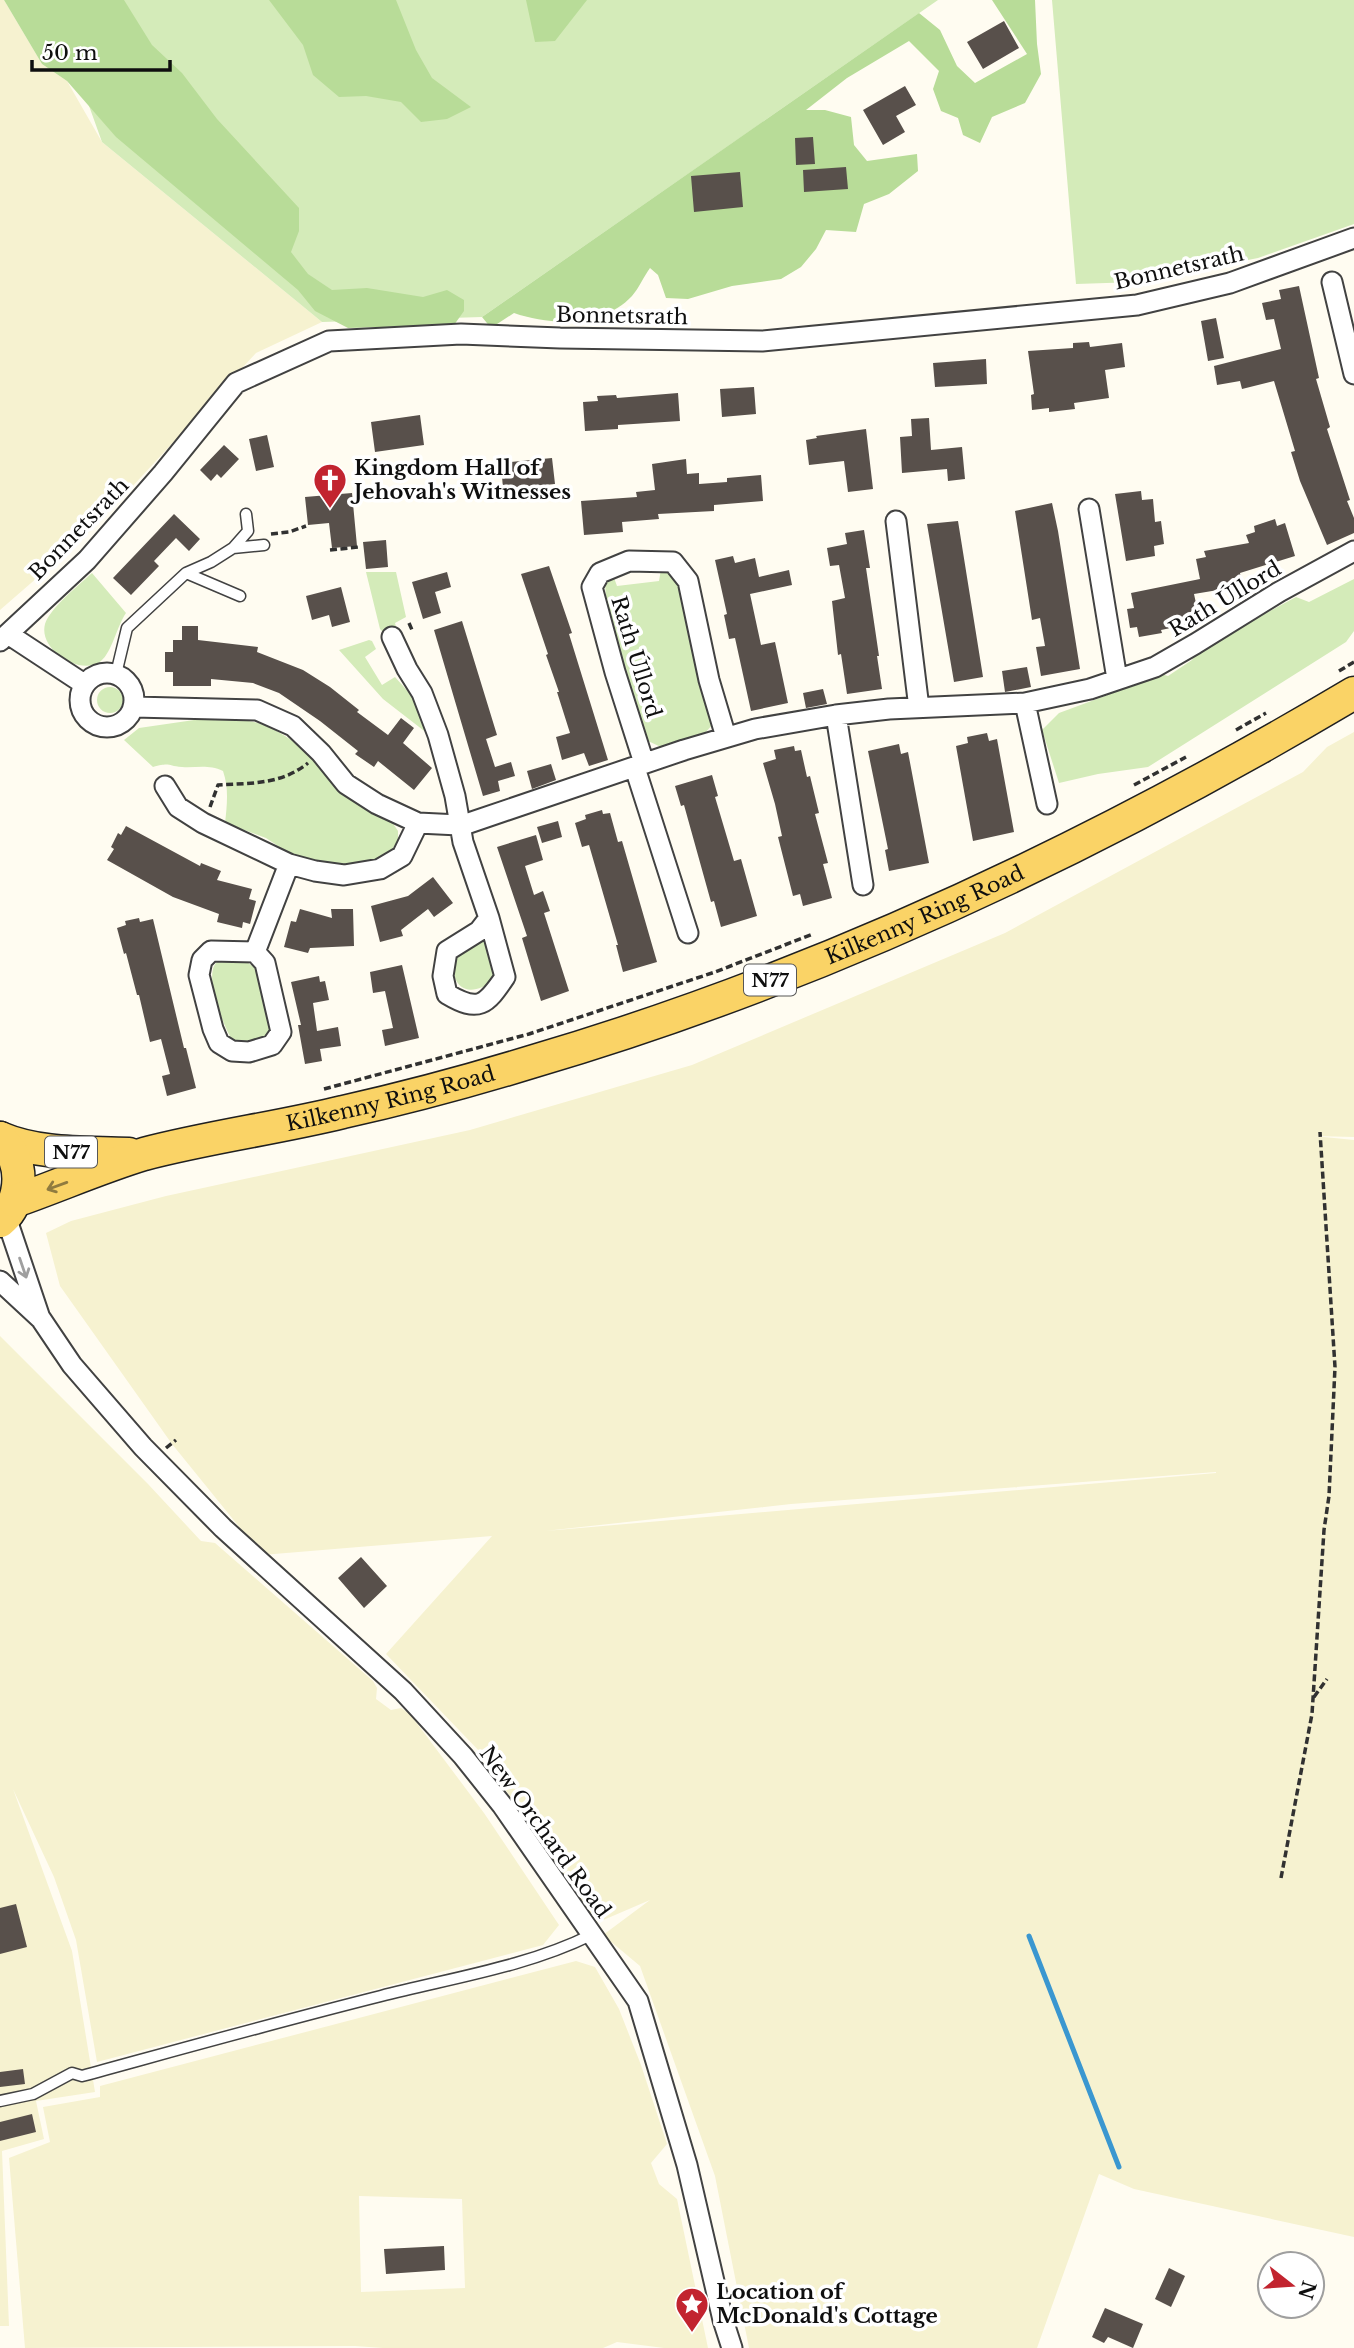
<svg xmlns="http://www.w3.org/2000/svg" width="1354" height="2348" font-family="'Libre Baskerville',serif">
<rect width="100%" height="100%" fill="#fffcf1"/>
<path fill="#f6f2d0" fill-rule="evenodd" d="M0,0H4L42,64L67,81L102,142L322,322L256,353L92,530L0,610Z
M1354,732V1137L1314,1136L1354,1140V2237L1134,2189L1099,2174L1037,2348H749L715,2176L640,1966L603,1935L650,1900L594,1924L482,1754L386,1654L492,1536L262,1555L172,1444L60,1286L46,1233L71,1221L166,1196L470,1130L692,1065L1005,933L1303,772L1327,747ZM1216,1472V1473L545,1531L791,1504Z
M0,1336L148,1484L201,1541L215,1543L373,1681L377,1688L376,1699L391,1710L401,1708L410,1714L484,1813L559,1925L543,1945L97,2062L76,1940L54,1877L13,1789L72,1951L95,2092L36,2101L44,2139L2,2151L9,2326H0Z
M576,1961L595,1967L619,2009L641,2065L667,2144L651,2163L659,2184L677,2199L708,2348H664L617,2342L603,2348H383L355,2346L25,2348L9,2158L50,2142L43,2107L100,2097V2086ZM359,2196L462,2199L465,2288L361,2292Z"/>
<path fill="#d4ebb9" d="M51,0H938L482,317L322,322L102,142Z
M1052,0H1354V224L1258,258L1137,282L1076,284Z
M664,568L681,582L714,723L704,734L661,747L648,741C630,699 606,626 605,581L613,575L617,586L659,581L661,569Z
M366,572H396L406,617L395,623L397,630L385,634L380,629Z
M92,573L126,613C117,626 112,652 101,661C81,677 38,650 45,624C50,608 79,585 92,573Z
M1354,579V631L1346,642L1148,767L1098,774L1059,783L1042,730L1059,713L1105,696L1158,673L1168,676L1192,660L1197,650L1296,597L1309,602Z
M369,640L372,641L376,649L365,657L382,685L395,677L412,696L432,737L383,699L339,650Z
M97 700a13 13 0 1 1 26 0a13 13 0 1 1-26 0Z
M227,718C236,719 245,720 254,722C297,732 354,795 392,822L398,831V842L383,859L338,868L299,860L266,838L225,823C227,805 229,788 223,771C208,764 197,768 182,767C167,766 171,762 153,767L124,740L139,728L201,719Z
M484,936L495,970L493,981C479,991 460,996 454,975C452,970 451,964 453,959C458,948 474,942 484,936Z
M222,956L242,959L257,969L270,1032L263,1040L234,1044C224,1026 208,989 213,969C214,964 219,960 222,956Z"/>
<path fill="#b8dc98" d="M4,0H124L152,45L182,73L217,119L299,208V231L291,252L308,274L332,290L367,288L423,297L447,290L464,300V311L454,325L348,328L315,311L298,290L116,137L67,81L42,64Z
M269,0H396L416,50L432,78L471,107L447,119L421,122L401,102L366,96L339,97L313,75L303,45Z
M526,0H587L555,41L535,42Z
M992,0H1035L1037,44L1041,74L1025,103L992,117L980,143L963,135L958,118L941,111L933,89L939,71L909,41L847,78L806,110H825L851,117L854,145L867,161L917,154L918,171L889,194L864,204L856,232L826,230L816,249L801,267L781,279L732,286L688,299L666,298L658,275L650,268C644,276 639,288 632,296C603,327 552,326 514,313L491,328L482,317L919,13L940,30L957,66L975,83L1027,54Z"/>
<g fill="none" stroke-linecap="round" stroke-linejoin="round">
<path stroke="#3a97d0" stroke-width="5" d="M1029,1936L1119,2167"/>
</g>
<path fill="#58504b" d="M1004,21L1019,48L983,69L967,42Z
M905,86L916,105L896,116L905,132L883,145L863,110Z
M813,137L815,164L796,165L795,138Z
M846,167L848,189L804,192L803,170Z
M740,172L743,207L694,212L691,176Z
M1299,286L1319,378L1316,379L1330,427L1327,429L1350,500L1347,501L1354,518V533L1327,545L1300,481L1291,452L1295,451L1274,381L1242,389L1240,381L1217,385L1214,366L1281,349L1274,319L1266,320L1262,303L1281,299L1279,290Z
M1216,318L1224,358L1208,361L1201,321Z
M1089,342L1090,347L1122,343L1125,367L1105,370L1109,398L1074,403L1075,409L1049,412V408L1032,410L1031,395L1034,394L1028,351L1073,348V343Z
M986,359L987,384L935,387L933,363Z
M754,387L756,414L722,417L720,389Z
M678,393L680,421L618,425V429L585,431L583,402L598,401L597,396L616,395L617,398Z
M420,415L424,445L375,452L371,422Z
M929,418L931,450L962,447L965,479L948,481L947,469L902,473L900,437L912,436L911,419Z
M866,429L873,489L848,492L844,461L809,465L806,440L817,438L816,436Z
M267,435L274,467L256,471L249,439Z
M224,445L239,459L221,478L217,474L211,481L200,470Z
M552,458L555,484L503,489L501,463Z
M686,459L687,474L699,473V484L727,482V478L761,475L763,501L714,505V511L658,514L659,519L622,522L623,532L584,535L581,501L637,497L636,492L655,490L652,464Z
M1141,491L1142,500L1153,499L1155,522L1161,521L1164,544L1154,546L1155,556L1126,561L1115,494Z
M352,493L357,546L332,548L329,523L308,525L305,497Z
M1052,503L1058,531L1080,669L1041,676L1036,647L1045,646L1040,618L1032,620L1015,511Z
M174,514L200,539L189,551L176,538L154,561L159,566L131,595L113,578Z
M1275,519L1277,526L1285,523L1295,556L1240,573L1242,586L1194,594L1200,622L1161,630L1162,633L1139,637L1137,627L1130,628L1127,609L1134,608L1131,593L1200,579L1196,559L1206,557L1204,551L1249,543L1246,535L1255,532L1254,526Z
M958,521L983,677L954,682L927,524Z
M864,530L870,568H866L879,656H877L882,689L847,694L841,654L838,655L832,601L845,598L839,565L830,566L827,548L847,544L845,533Z
M386,540L388,567L366,569L363,542Z
M733,556L735,563L755,558L759,577L789,570L792,585L750,594L761,645L775,642L788,703L751,711L735,638L729,639L724,615L727,614L715,560Z
M549,566L572,633L569,634L608,760L589,766L584,753L562,760L556,737L570,733L557,692H559L546,655L548,654L521,574Z
M447,572L451,587L435,592L441,613L423,619L412,582Z
M341,587L350,622L332,627L329,615L312,620L306,596Z
M462,621L497,735L486,739L495,767L511,762L515,776L498,781L500,791L483,796L434,630Z
M182,626H198V640L258,647L257,652L303,670L330,687L359,710L357,712L388,735L401,718L414,728L403,743L432,768L414,790L378,761L374,767L355,754L358,751L320,721L279,693L253,683L211,679V686H173V672H165V652H173V640H182Z
M1027,667L1031,687L1005,692L1002,671Z
M823,689L827,704L806,708L803,693Z
M987,733L989,741L997,739L1014,832L973,841L956,746L968,743L967,737Z
M899,744L901,754L908,752L929,863L889,871L885,850L888,849L868,751Z
M794,746L795,751L801,750L807,777L810,776L819,813L815,814L828,863L823,864L832,898L803,906L800,894L793,896L778,837L782,836L775,804L763,763L776,759L774,750Z
M551,764L556,780L532,789L527,771Z
M712,775L718,796L715,797L734,861L741,859L757,916L721,927L714,901L711,902L684,805L681,806L675,786Z
M602,810L603,814L610,813L618,842L622,841L657,962L623,972L616,945H618L589,845L582,847L575,823L586,819L585,815Z
M558,821L562,837L542,843L537,827Z
M126,826L200,866L201,863L221,871L217,880L252,889L249,899L256,901L250,924L243,922L242,928L217,922L219,914L173,897L107,860L114,849L111,847L118,833L121,835Z
M536,835L543,860L525,866L534,895L543,891L550,911L544,913L569,991L541,1001L522,938L527,936L497,847Z
M433,877L453,903L434,917L428,909L401,930L403,936L380,942L371,906L408,896Z
M300,909L332,918L331,909H353L354,946L310,948L308,953L284,947L291,921L296,922Z
M139,918L140,922L153,919L184,1048H186L196,1088L167,1096L162,1076L170,1074L161,1039L150,1042L139,995H137L126,953L124,954L117,928L126,925L125,921Z
M402,965L419,1038L385,1046L382,1030L393,1028L385,991L373,993L370,972Z
M319,976L320,982L325,981L329,1000L313,1003L317,1031L338,1027L341,1046L320,1049L322,1061L305,1064L298,1025H301L291,982Z
M361,1557L387,1586L364,1608L338,1578Z
M16,1904L27,1947L0,1954V1908Z
M23,2069L25,2084L0,2087V2072Z
M32,2114L36,2132L0,2141V2122Z
M444,2246L445,2270L386,2274L384,2249Z
M1169,2268L1185,2276L1171,2307L1155,2299Z
M1105,2308L1143,2324L1133,2348L1108,2337L1104,2343L1092,2337Z"/>
<g fill="none" stroke-linecap="round" stroke-linejoin="round">
<defs>
<path id="lane" d="M233,548L248,531L246,514
M186,573L211,562L233,548L264,545
M116,674L127,628L186,573L240,596
M0,2101L33,2094L72,2073L82,2076C181,2049 281,2021 381,1996C451,1978 526,1967 591,1935"/>
<path id="street" d="M1332,282L1354,374
M1089,509L1117,679
M896,521L919,708
M8,634L84,684
M392,637L407,669L422,693L438,735L455,796L463,842L489,918L505,977C486,1005 479,1013 447,994L443,976L447,951L479,931L489,918
M0,641L87,560L163,473L236,383L329,341L461,334L560,338L762,341L1137,305L1230,283L1354,238
M80 700a27 27 0 1 1 54 0a27 27 0 1 1-54 0Z
M1025,703L1047,804
M134,707L257,710L293,726L321,753L346,784L377,804L418,823L459,825L469,823L684,750L755,729L836,715L889,709L1025,703L1090,689L1155,667L1195,644L1279,592L1354,551
M836,715L863,885
M644,763L615,672L592,587L600,573L629,561L673,562L688,581L709,680L726,737
M635,768L688,933
M165,786L178,807L203,823L289,864L315,871L344,875L380,869L402,856L418,823
M255,952L211,951L202,960L199,975L213,1029L219,1043L232,1051L249,1052L272,1045L281,1032L265,963L255,952L289,864
M6,1217L39,1315
M0,1281L41,1319L72,1365L143,1447L223,1528L403,1691L463,1756L502,1805L638,2001L687,2165L723,2320L732,2348"/>
<g id="primary">
<path d="M0,1138C40,1155 85,1152 129,1154"/>
<path d="M0,1138C4,1144 11,1150 14,1157C23,1178 18,1207 0,1221"/>
<path id="s1" d="M15,1201C58,1186 101,1167 144,1154C208,1137 278,1128 343,1112C406,1098 469,1081 531,1062C821,977 1095,847 1354,693"/>
</g>
</defs>
<use href="#lane" stroke="#424242" stroke-width="13"/>
<use href="#street" stroke="#424242" stroke-width="23"/>
<use href="#primary" stroke="#202020" stroke-width="35"/>
<path stroke="#313131" stroke-width="3.5" stroke-dasharray="7 3.5" stroke-linecap="butt" d="M271,534L289,532L306,526
M330,550L359,547
M409,623L412,630
M1339,671L1354,662
M1236,730L1266,713
M1134,785L1186,757
M210,807L218,785C250,783 281,785 308,763
M324,1089L529,1034L715,972L813,934
M166,1448L176,1440
M1314,1697L1327,1679
M1281,1878L1312,1714L1324,1530L1329,1496L1335,1367L1320,1132"/>
<use href="#lane" stroke="#fff" stroke-width="10"/>
<use href="#street" stroke="#fff" stroke-width="19"/>
<use href="#primary" stroke="#fad366" stroke-width="32"/>
</g>
<defs><path id="oneway-shaft" d="M-6 0H5M1.5-3L5.5 0L1.5 3" fill="none" stroke-width="1.6" stroke-linecap="round" stroke-linejoin="round" transform="scale(1.75)"/></defs>
<use stroke="#907b3f" href="#oneway-shaft" transform="translate(57 1186) rotate(160)"/>
<use stroke="#9f9f9f" href="#oneway-shaft" transform="translate(23 1268) rotate(71)"/>
<defs>
<symbol id="church-pin" viewBox="-11 -11 22 30"><path d="M0 17L-7.5 6A9.5 9.5 0 1 1 7.5 6Z" fill="#c2242f" stroke="#fff"/><path d="M-1.2-6h2.4v3.5h3.3v2.4h-3.3V6h-2.4V-.1h-3.3v-2.4h3.3Z" fill="#fff"/></symbol>
<symbol id="sight-pin" viewBox="-11 -11 22 30"><path d="M0 17L-7.5 6A9.5 9.5 0 1 1 7.5 6Z" fill="#c2242f" stroke="#fff"/><path d="M0-6L1.8-2.2L6-1.7L2.9 1.2L3.7 5.4L0 3.3L-3.7 5.4L-2.9 1.2L-6-1.7L-1.8-2.2Z" fill="#fff"/></symbol>
</defs>
<g fill-rule="evenodd">
<use href="#church-pin" x="311" y="461" width="38" height="52"/>
<use href="#sight-pin" x="673" y="2285" width="38" height="52"/>
</g>
<g text-anchor="middle" dominant-baseline="central" stroke-width="7" stroke-linejoin="round" paint-order="stroke">
<g fill="#fff" stroke="#575757" stroke-width="2">
<rect x="744" y="964.5" width="52" height="31" rx="5"/>
<rect x="45" y="1136.5" width="52" height="31" rx="5"/>
</g>
<g font-size="19" font-weight="bold" fill="#0f0f0f">
<text x="770" y="980">N77</text>
<text x="71" y="1152">N77</text>
</g>
<g font-size="21" fill="#0f0f0f" stroke="#fff">
<text transform="translate(1179 268) rotate(-13)">Bonnetsrath</text>
<text transform="translate(622 316) rotate(1)">Bonnetsrath</text>
<text transform="translate(79 529) rotate(-46)">Bonnetsrath</text>
<text transform="translate(1225 599) rotate(-31)">Rath Úllord</text>
<text transform="translate(636 657) rotate(73)">Rath Úllord</text>
<text stroke="none"><textPath href="#s1" startOffset="956">Kilkenny Ring Road</textPath></text>
<text stroke="none"><textPath href="#s1" startOffset="390">Kilkenny Ring Road</textPath></text>
<text transform="translate(545 1832) rotate(54)">New Orchard Road</text>
</g>
<g font-size="21" font-weight="bold" fill="#0f0f0f" stroke="#fff" text-anchor="start">
<text x="354" y="468">Kingdom Hall of<tspan x="354" dy="24">Jehovah's Witnesses</tspan></text>
<text x="716" y="2292">Location of<tspan x="716" dy="24">McDonald's Cottage</tspan></text>
</g>
</g>
<g transform="translate(1291 2285) rotate(107)"><circle r="33" fill="#ffffff" stroke="#9f9f9f" stroke-width="2"/>
<path d="M0-5L12 26L0 18L-12 26Z" fill="#c2242f"/>
<text y="-10" font-size="19" font-weight="bold" text-anchor="middle" fill="#0f0f0f">N</text>
</g>
<path d="M32 60v10h138v-10" fill="none" stroke="#0f0f0f" stroke-width="3.5"/>
<text x="42" y="60" font-size="21" fill="#0f0f0f" stroke="#ffffff" stroke-width="5" paint-order="stroke">50 m</text>
</svg>
